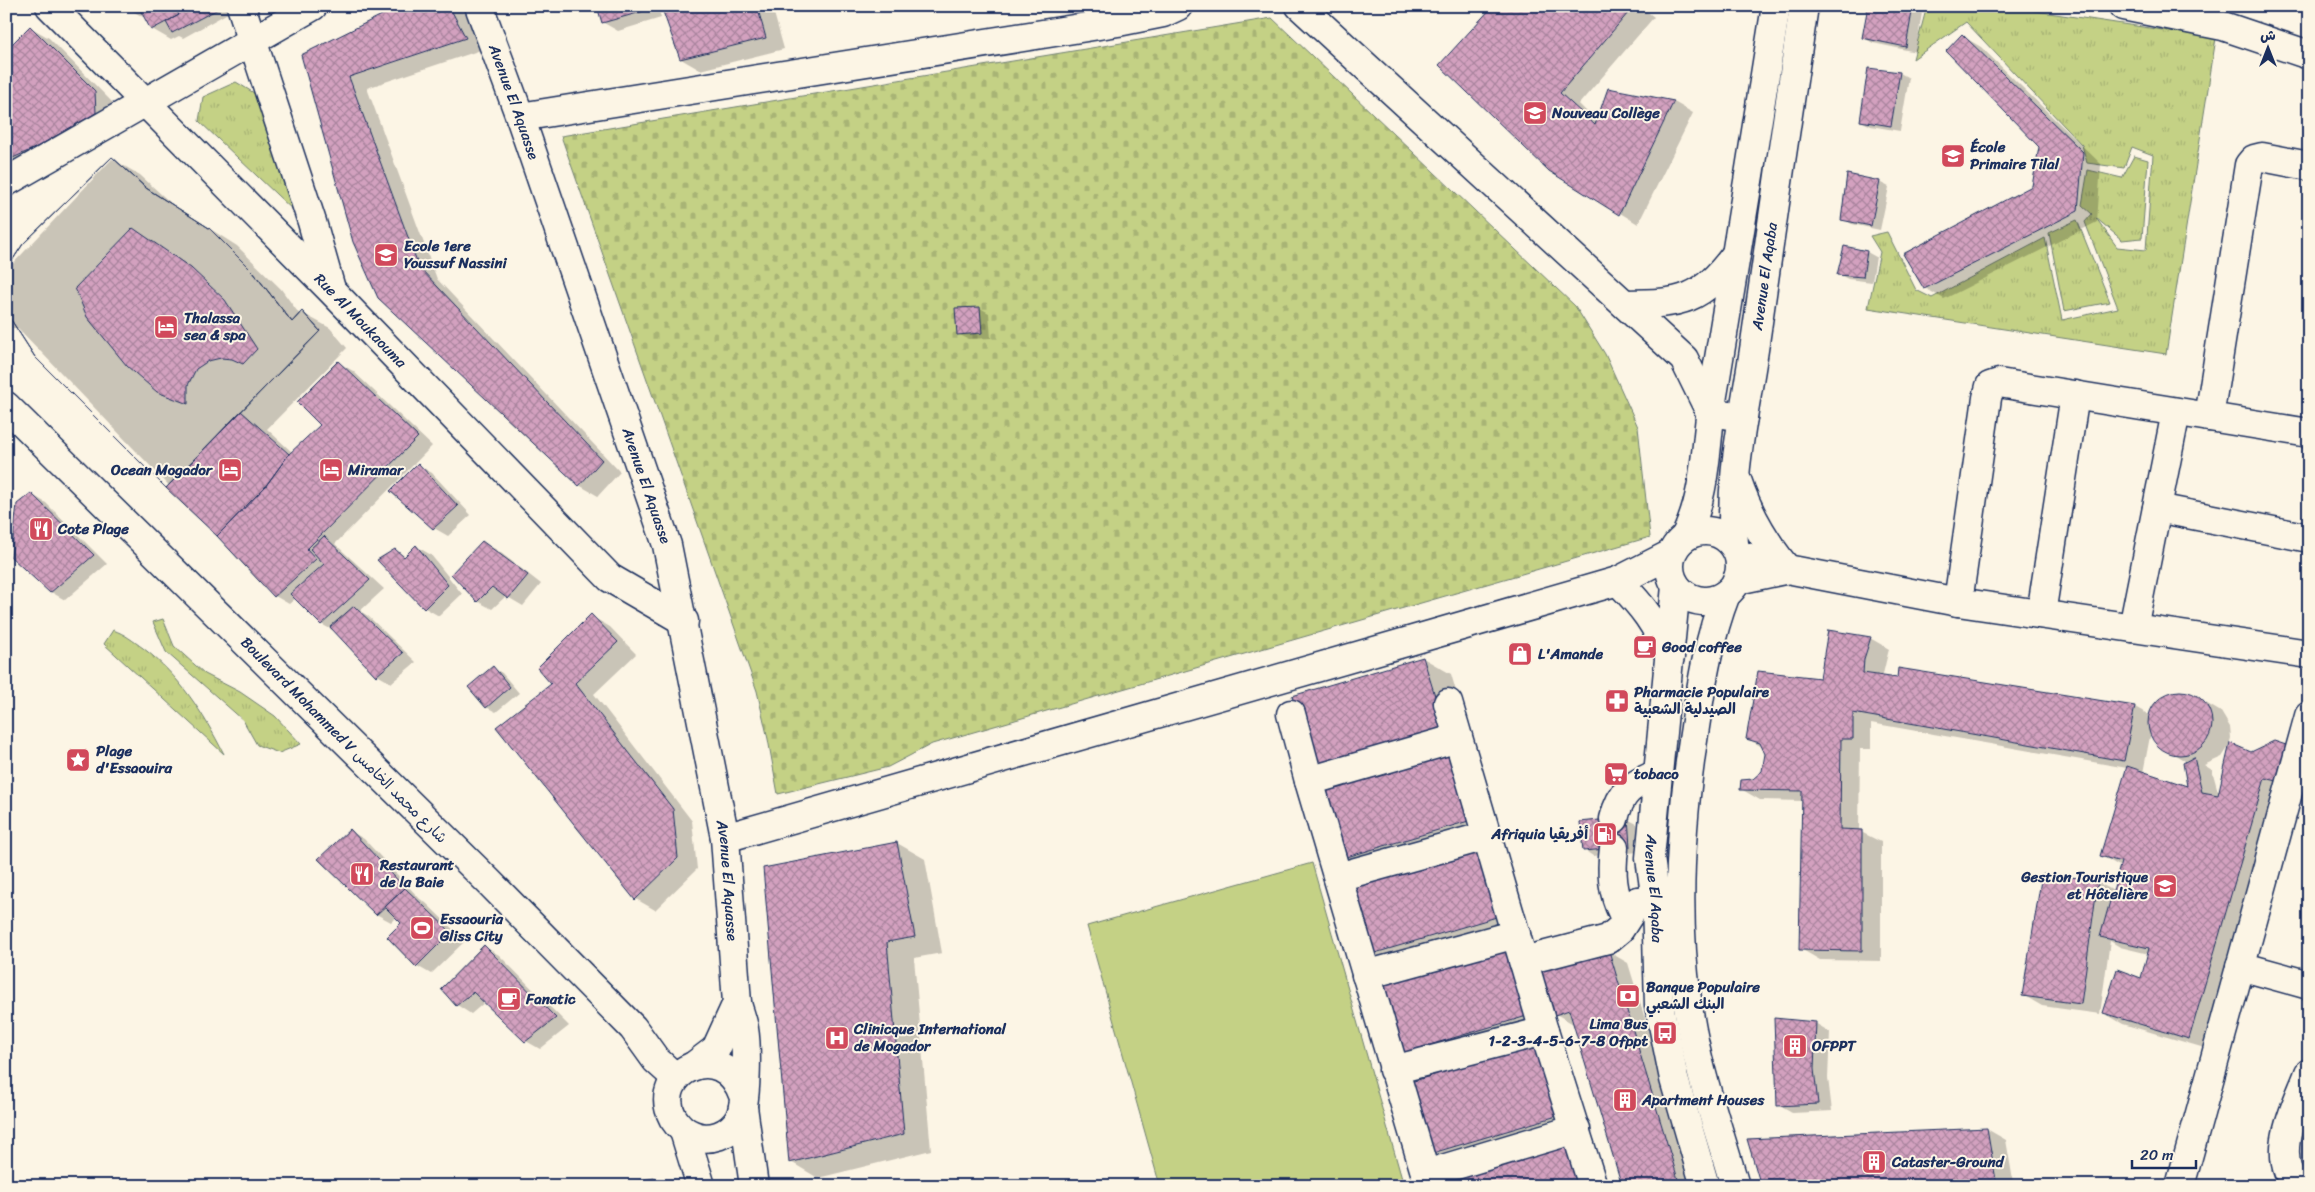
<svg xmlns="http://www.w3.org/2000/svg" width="2315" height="1192" font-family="Sriracha,'Playpen Sans Arabic',sans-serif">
<defs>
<pattern id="grass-tufts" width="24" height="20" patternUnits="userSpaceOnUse" patternTransform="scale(1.25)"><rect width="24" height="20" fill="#c4d185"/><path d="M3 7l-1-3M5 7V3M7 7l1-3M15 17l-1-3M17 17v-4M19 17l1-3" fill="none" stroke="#a8b475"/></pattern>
<pattern id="cemetery-stones" width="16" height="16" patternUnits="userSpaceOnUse" patternTransform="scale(1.25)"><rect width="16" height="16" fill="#c4d185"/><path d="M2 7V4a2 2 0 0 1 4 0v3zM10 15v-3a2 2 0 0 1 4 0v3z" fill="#a8b475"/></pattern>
<pattern id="building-cross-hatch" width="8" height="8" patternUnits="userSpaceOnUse" patternTransform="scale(1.25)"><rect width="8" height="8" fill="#d3a1bf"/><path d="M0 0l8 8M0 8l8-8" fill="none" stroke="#aa849e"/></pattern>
</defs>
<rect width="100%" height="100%" fill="#fcf5e5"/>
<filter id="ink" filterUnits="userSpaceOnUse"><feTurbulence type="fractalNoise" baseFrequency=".02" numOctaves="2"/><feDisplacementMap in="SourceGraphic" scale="10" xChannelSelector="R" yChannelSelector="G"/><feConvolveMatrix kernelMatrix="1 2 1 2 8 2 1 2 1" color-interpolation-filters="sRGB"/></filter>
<g filter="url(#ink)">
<path fill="url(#grass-tufts)" stroke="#708072" d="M1927,6H2002L2216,38L2166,354L1868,308L1880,252L1870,236L1887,232L1916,290L1932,298L2045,238L2062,320L2118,308L2085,222L2092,214L2082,205L2088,170L2122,178L2134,156L2148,160L2142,238L2122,240L2096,218L2117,247L2146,250L2153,155L2132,147L2124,168L2087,163L2082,145L1966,22L1913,59Z
M236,82L254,93L296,213L199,121L203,97Z
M2077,220L2110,302L2064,311L2049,233Z
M163,619L174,646L205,674L240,692L275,716L301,744L279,753L257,745L243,720L166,652L153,622Z
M113,630C125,634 133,641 143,648C180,676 203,713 224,754L104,644Z"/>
<path fill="url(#cemetery-stones)" stroke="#708072" d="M1272,18L1575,306L1605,354L1638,427L1650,537L932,744L888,767L778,794L768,739L757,691L561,136Z"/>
<path fill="#c4d185" stroke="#708072" d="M1312,863L1404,1186H1160L1087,926Z"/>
<path fill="#0003" fill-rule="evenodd" d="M124,6H224L228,13L183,38L179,36L171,40L152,29L145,16L143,17Z
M403,6H461L484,49L367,88L437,279L620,472L598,496L579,485L379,297L303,56Z
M599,6H658L661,18L618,31L604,23Z
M662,6H772L784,49L700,70L681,59Z
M1495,6H1640L1654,17L1579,104L1597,122L1608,90L1674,102L1693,113L1638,224L1550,170Z
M1913,6L1922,12L1916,52L1873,43L1864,38Z
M30,27L49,38L113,103L115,124L6,176V89L15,81Z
M1962,36L1981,47L2101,164L2097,222L1944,299L1925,288L1904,254L2033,186L2040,147Z
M1900,73L1909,78L1900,131L1871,126L1861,121Z
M112,159L140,175L174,206L237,246L281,289L300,315L302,313L330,328L347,348L267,429L293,453L322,425L339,363L353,371L432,446L335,544L384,589L360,611L368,616L416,662L391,683L377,675L336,632L321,624L296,598L289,604L275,596L18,328H6V271Z
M1879,182L1889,187L1880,230L1852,224L1843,219Z
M1867,252L1876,257L1872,282L1848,279L1838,274Z
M980,308L989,313L991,338L968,339L958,334Z
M418,465L432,473L471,515L448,536L434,528Z
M31,494L46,503L107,564L65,600L51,592Z
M482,542L497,550L541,584L523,606L506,596L492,609L477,601Z
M416,546L431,555L462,594L439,616L425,608L395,550L406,557Z
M591,616L610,627L636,654L594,694L692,821L697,869L655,910L636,899L553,685Z
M1870,638L1889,649L1882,678L2135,707L2151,716L2159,701L2171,694L2182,692L2192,695L2221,712L2230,727L2231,738L2228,748L2222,757L2204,765L2212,770L2219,795L2252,753L2291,748L2208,1049L2123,1024L2104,1013L2142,979L2149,954L2120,947L2110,941L2100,1014L2042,1006L2023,995L2097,882L2114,891L2121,867L2102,856L2127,768L1871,723V749H1860L1859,831L1881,842V961L1820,960L1801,949L1803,801L1760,800L1741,789L1763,771L1767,754L1764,748L1748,739ZM2151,731L2152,737L2159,745L2187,762L2188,788L2143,773Z
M1423,658L1451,674L1499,836L1369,874L1342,858Z
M493,668L502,673L519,693L496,712L486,707Z
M1627,819L1637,824L1639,852L1593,856L1584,850Z
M350,831L364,839L420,899L426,903L465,941L431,974L417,966L388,937L402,923L396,917L391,922L376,914Z
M897,843L925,859L942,953L914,958L931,1150L818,1178L791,1162Z
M1478,847L1527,932L1397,970L1369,954Z
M1506,946L1554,1032L1397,1054Z
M485,947L499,955L569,1026L540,1049L526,1041L485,1002L471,1014L457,1005Z
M1609,952L1628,963L1696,1186H1624L1575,1025L1556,1014Z
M1815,1023L1830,1032L1828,1078L1832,1111L1792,1113L1778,1105Z
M1535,1046L1584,1131L1455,1170L1427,1154Z
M1987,1129L2006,1140L2014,1186H1762Z
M654,1179L664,1186H625Z"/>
<path fill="url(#building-cross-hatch)" stroke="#1b2f5e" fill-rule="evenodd" d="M138,6H174L179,15L151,30Z
M174,6H219L220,8L172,33L166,22L179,15Z
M400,6H449L466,38L349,77L419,267L602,460L579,486L378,298L353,242L301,55Z
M597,6H646L648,10L602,23Z
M661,6H757L766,38L680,59Z
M1493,6H1634L1560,93L1595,125L1608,88L1674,101L1619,215L1549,171L1439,65Z
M1868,6H1913L1906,47L1862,38Z
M30,26L95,91L96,113L35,148L6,161V87L13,81L6,75V50Z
M1962,34L2083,152L2078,211L1924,289L1903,254L2032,186L2039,147L1946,51Z
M1868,68L1900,72L1891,126L1860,121Z
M112,157L146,188L209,228L253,272L292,322L302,311L320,331L166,488L35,357L6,312V270L23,244ZM133,228L191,268L225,300L257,349L243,364L232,359L221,358L208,361L196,369L188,385V404L157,392L127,366L87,317L75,288Z
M112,157L146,188L209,228L253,272L292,322L302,311L320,331L166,488L35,357L6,312V270L23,244Z
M1847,174L1880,181L1871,226L1841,220Z
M1844,246L1867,251L1863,277L1837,275Z
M980,307L982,333L957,335L955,308Z
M338,361L418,437L307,549L316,559L274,597L217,536L265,487L289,454L320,425L297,402Z
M241,411L289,454L265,487L217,536L166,488Z
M418,463L458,506L433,529L390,491Z
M31,493L94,555L50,593L11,557L17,504Z
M324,536L370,580L321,625L290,594L324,564L310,549Z
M482,541L528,575L508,599L492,587L477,602L451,574Z
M416,545L448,585L424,609L377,560L395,549L404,557Z
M354,606L403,653L376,676L330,627Z
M591,614L618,642L575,683L673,809L678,858L635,900L496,727L551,684L537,668Z
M1828,630L1871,637L1864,659L1863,673L1897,678L1898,668L2135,706L2124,761L1853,713V739H1841L1840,829L1862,830V951L1799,950L1802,791L1740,790L1741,780L1753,779L1762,771L1765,754L1760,743L1746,739L1758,671L1820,678Z
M1423,657L1445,728L1313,767L1292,696Z
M493,666L510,687L486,708L468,687Z
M2148 723a32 32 0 1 1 64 0a32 32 0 1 1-64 0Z
M2274,741L2292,747L2281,782L2265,778L2189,1039L2103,1013L2117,969L2141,978L2149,948L2100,937L2121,862L2100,856L2127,766L2187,786L2183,763L2194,757L2202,792L2218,795L2230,743L2251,752Z
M1450,749L1472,820L1340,859L1319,788Z
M1628,817L1630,847L1583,851L1580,822Z
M350,829L405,888L376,915L318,859Z
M897,842L915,937L887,942L904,1134L789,1163L763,868Z
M1478,845L1500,916L1368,955L1347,885Z
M2042,874L2098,880L2081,1004L2022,996Z
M405,888L451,932L416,967L387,937L401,923L385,907Z
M484,945L556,1018L525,1042L473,992L456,1006L441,989Z
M1506,945L1527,1016L1396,1055L1375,984Z
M1609,951L1680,1186H1622L1569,1010L1555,1015L1541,971Z
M1774,1018L1816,1022L1814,1069L1818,1104L1777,1106Z
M1536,1044L1557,1116L1426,1155L1404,1084Z
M1987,1128L1997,1186H1761L1747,1139Z
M1569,1141L1583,1186H1440L1438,1180Z
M655,1178L656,1186H623V1183Z"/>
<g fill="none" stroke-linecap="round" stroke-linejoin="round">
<defs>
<g id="minor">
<path id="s1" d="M50,6L331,290L610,578L684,621"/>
<path d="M241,6L312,222L331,289"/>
<path id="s2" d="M479,6L520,117L667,545L725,838L737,1003C739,1012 743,1020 744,1029C747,1046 747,1105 739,1119C730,1135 709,1142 693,1135C684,1132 678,1126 673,1118C649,1073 722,1035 743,1095"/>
<path d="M1300,6L1684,359L1710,412L1743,417"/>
<path d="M2123,6L2223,26L2309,55"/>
<path d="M520,117L1118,22L1163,13L1178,6"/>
<path d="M6,182L313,6"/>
<path d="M6,406L488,881L633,1028L656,1060L676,1078"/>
<path d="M2209,417L2249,165L2254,159L2262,157L2309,166"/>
<path d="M2157,508L2309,538"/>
<path d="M1739,555L1787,569L1958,602L2309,654"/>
<path d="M1737,580L1784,570"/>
<path d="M1958,602L1987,398L1990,386L1999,383L2309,433"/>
<path d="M2041,614L2075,395"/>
<path d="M2133,628L2176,412"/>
<path d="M1448,703L1544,1031L1593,1186"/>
<path d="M1291,714L1309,781L1429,1186"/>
<path d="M1309,781L1458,738"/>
<path d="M1614,819C1621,790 1631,786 1657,774"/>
<path d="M725,838L1618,581L1671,554"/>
<path d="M1614,848C1611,873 1612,892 1623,914L1638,901"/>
<path d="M1338,877L1486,836"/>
<path d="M1523,961L1608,939L1620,929L1638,901H1656"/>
<path d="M2240,966L2309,985"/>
<path d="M1366,975L1516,934"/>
<path d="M695,1065L716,1049L737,1003"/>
<path d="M1393,1070L1544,1031"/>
<path d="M743,1107L754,1186"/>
<path d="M684,1131L701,1186"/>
<path d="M1426,1174L1576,1129"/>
<path d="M2180,1186L2309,716"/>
<path d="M2298,1186C2268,1156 2297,1105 2309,1073"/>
</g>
<g id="major">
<path d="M1625,304C1682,304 1701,301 1736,254"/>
<path d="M1737,480C1748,513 1765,542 1787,569"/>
<circle cx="1705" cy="566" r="35"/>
<path d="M1685,537C1708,492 1705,438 1714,389C1735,261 1756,134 1776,6"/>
<path id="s3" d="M1734,545C1729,474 1745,413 1755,343C1771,231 1787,118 1804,6"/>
<path d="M1618,581C1644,608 1655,622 1670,657"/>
<path id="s4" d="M1676,586L1650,858L1656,901L1659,1005L1674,1079L1705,1186"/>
<path d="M1726,594C1709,637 1702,681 1695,727C1681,816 1674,909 1687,999C1695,1063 1717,1124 1735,1186"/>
</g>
</defs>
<use href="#minor" stroke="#1b2f5e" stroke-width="31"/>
<use href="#major" stroke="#1b2f5e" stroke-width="31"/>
<use href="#minor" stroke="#fcf5e5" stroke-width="28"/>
<use href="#major" stroke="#fcf5e5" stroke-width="28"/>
</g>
</g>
<defs>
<symbol id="school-square" viewBox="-11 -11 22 22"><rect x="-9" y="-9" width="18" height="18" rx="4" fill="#d1495b" stroke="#fcf5e5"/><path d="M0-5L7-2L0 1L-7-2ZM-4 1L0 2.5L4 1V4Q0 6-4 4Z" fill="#fff"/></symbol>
<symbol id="hotel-square" viewBox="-11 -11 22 22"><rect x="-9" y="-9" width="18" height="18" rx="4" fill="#d1495b" stroke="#fcf5e5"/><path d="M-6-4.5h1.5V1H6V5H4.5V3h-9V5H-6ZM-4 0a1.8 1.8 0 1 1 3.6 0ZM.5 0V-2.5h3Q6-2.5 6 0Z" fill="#fff"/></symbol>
<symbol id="restaurant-square" viewBox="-11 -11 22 22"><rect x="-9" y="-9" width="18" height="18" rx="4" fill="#d1495b" stroke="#fcf5e5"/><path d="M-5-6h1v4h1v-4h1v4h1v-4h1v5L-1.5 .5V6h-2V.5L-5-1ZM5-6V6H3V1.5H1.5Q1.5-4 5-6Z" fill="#fff"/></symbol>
<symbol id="cafe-square" viewBox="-11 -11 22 22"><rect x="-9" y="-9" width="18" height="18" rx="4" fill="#d1495b" stroke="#fcf5e5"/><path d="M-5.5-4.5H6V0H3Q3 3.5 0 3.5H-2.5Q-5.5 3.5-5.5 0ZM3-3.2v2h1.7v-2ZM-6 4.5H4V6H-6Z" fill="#fff"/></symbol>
<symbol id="shop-square" viewBox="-11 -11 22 22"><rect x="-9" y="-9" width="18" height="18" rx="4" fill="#d1495b" stroke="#fcf5e5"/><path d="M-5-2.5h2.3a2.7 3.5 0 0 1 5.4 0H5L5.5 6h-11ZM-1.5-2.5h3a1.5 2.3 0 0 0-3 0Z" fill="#fff"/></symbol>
<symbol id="pharmacy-square" viewBox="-11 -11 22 22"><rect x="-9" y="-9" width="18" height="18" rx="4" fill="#d1495b" stroke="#fcf5e5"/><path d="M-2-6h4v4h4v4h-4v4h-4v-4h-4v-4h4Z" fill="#fff"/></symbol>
<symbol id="sight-square" viewBox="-11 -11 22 22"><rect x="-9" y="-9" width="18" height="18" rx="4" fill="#d1495b" stroke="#fcf5e5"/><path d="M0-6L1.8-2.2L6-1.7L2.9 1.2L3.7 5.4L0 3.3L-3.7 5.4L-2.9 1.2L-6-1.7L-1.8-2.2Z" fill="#fff"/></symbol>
<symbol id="supermarket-square" viewBox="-11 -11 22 22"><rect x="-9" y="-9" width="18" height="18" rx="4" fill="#d1495b" stroke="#fcf5e5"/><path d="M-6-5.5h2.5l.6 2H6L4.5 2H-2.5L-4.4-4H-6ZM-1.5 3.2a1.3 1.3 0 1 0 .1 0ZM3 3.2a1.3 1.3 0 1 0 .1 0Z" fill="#fff"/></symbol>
<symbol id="fuel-square" viewBox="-11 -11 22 22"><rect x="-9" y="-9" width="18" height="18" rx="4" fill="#d1495b" stroke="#fcf5e5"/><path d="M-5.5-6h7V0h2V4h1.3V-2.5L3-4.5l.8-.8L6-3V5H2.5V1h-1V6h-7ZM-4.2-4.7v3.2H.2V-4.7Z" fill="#fff"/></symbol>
<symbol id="stadium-square" viewBox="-11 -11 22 22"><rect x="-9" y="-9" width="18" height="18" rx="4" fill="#d1495b" stroke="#fcf5e5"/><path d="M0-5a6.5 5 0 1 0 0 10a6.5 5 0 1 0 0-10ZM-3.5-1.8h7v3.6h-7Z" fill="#fff"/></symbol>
<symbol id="bank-square" viewBox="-11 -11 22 22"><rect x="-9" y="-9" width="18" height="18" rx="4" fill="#d1495b" stroke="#fcf5e5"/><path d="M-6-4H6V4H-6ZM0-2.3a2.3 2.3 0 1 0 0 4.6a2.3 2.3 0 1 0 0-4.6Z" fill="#fff"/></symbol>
<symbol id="bus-square" viewBox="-11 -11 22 22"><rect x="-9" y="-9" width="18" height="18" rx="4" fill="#d1495b" stroke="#fcf5e5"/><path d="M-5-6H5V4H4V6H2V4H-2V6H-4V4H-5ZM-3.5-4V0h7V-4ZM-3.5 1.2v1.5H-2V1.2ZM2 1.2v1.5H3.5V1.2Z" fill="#fff"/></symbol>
<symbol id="hospital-square" viewBox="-11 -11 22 22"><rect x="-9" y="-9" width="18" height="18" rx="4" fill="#d1495b" stroke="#fcf5e5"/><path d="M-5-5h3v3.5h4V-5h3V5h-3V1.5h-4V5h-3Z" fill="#fff"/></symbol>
<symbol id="building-square" viewBox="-11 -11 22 22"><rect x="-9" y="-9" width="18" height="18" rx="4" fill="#d1495b" stroke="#fcf5e5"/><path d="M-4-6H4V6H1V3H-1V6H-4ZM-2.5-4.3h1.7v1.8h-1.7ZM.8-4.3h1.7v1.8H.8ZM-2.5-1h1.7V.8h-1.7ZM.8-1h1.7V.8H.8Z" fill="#fff"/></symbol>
</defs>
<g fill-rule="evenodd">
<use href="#school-square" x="1521" y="99" width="28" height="28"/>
<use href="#school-square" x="1939" y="142" width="28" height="28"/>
<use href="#school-square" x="372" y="241" width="28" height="28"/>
<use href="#hotel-square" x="152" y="313" width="28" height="28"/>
<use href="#hotel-square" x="216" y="456" width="28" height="28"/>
<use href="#hotel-square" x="317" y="456" width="28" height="28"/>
<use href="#restaurant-square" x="27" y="515" width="28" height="28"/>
<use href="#cafe-square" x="1631" y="633" width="28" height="28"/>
<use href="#shop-square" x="1506" y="640" width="28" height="28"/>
<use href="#pharmacy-square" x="1603" y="687" width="28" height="28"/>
<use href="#sight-square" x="64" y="746" width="28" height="28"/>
<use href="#supermarket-square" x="1602" y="760" width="28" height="28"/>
<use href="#fuel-square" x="1591" y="820" width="28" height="28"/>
<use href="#restaurant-square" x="348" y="860" width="28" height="28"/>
<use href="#school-square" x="2151" y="872" width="28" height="28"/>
<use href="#stadium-square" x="408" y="914" width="28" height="28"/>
<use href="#bank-square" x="1614" y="982" width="28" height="28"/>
<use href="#cafe-square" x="495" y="985" width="28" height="28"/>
<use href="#bus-square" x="1651" y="1019" width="28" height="28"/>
<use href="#hospital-square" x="823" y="1024" width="28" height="28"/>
<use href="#building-square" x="1781" y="1032" width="28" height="28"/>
<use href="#building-square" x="1611" y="1086" width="28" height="28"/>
<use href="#building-square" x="1860" y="1148" width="28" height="28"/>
</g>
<g text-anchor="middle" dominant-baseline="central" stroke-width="4" stroke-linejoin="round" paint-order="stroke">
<g font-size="15" fill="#1b2f5e" stroke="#fcf5e5">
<text stroke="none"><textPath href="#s2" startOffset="102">Avenue El Aquasse</textPath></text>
<text stroke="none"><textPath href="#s3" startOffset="271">Avenue El Aqaba</textPath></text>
<text stroke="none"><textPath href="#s1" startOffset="442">Rue Al Moukaouma</textPath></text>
<text stroke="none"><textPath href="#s2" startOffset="508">Avenue El Aquasse</textPath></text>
<text transform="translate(344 740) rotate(45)">Boulevard Mohammed V شارع محمد الخامس</text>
<text stroke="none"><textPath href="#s2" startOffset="912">Avenue El Aquasse</textPath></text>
<text stroke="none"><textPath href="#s4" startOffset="304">Avenue El Aqaba</textPath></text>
</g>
<g font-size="15" font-weight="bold" fill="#1b2f5e" stroke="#fcf5e5" text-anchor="start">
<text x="1552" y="113">Nouveau Collège</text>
<text x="1970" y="147">École<tspan x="1970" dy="17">Primaire Tilal</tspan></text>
<text x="404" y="246">Ecole 1ere<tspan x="404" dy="17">Youssuf Nassini</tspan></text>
<text x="184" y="318">Thalassa<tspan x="184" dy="17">sea &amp; spa</tspan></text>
<text x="212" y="470" text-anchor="end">Ocean Mogador</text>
<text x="348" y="470">Miramar</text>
<text x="58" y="529">Cote Plage</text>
<text x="1662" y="647">Good coffee</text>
<text x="1538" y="654">L'Amande</text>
<text x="1634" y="692">Pharmacie Populaire<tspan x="1634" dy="17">الصيدلية الشعبية</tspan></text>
<text x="96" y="751">Plage<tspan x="96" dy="17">d'Essaouira</tspan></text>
<text x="1634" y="774">tobaco</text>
<text x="1588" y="834" text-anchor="end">Afriquia أفريقيا</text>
<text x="380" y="865">Restaurant<tspan x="380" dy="17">de la Baie</tspan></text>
<text x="2148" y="877" text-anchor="end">Gestion Touristique<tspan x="2148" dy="17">et Hôtelière</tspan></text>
<text x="440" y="919">Essaouria<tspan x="440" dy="17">Gliss City</tspan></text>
<text x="1646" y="987">Banque Populaire<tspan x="1646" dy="17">البنك الشعبي</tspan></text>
<text x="526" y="999">Fanatic</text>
<text x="1648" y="1024" text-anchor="end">Lima Bus<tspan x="1648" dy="17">1-2-3-4-5-6-7-8 Ofppt</tspan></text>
<text x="854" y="1029">Clinicque International<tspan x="854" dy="17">de Mogador</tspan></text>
<text x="1812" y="1046">OFPPT</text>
<text x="1642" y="1100">Apartment Houses</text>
<text x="1892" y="1162">Cataster-Ground</text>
</g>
</g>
<rect width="2315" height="1192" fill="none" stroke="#fcf5e5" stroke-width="25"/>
<rect x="12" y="12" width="2290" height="1167" fill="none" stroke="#1b2f5e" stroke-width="2" filter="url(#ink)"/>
<g transform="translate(2268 48)" stroke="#fcf5e5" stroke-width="4" paint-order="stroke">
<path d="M0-4L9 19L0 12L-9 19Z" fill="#1b2f5e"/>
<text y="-8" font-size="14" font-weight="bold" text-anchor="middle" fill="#1b2f5e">ش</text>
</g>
<path d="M2132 1160v8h64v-8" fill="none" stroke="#1b2f5e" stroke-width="2.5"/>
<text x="2140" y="1160" font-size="15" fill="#1b2f5e" stroke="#fcf5e5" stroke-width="4" paint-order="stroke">20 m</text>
</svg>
